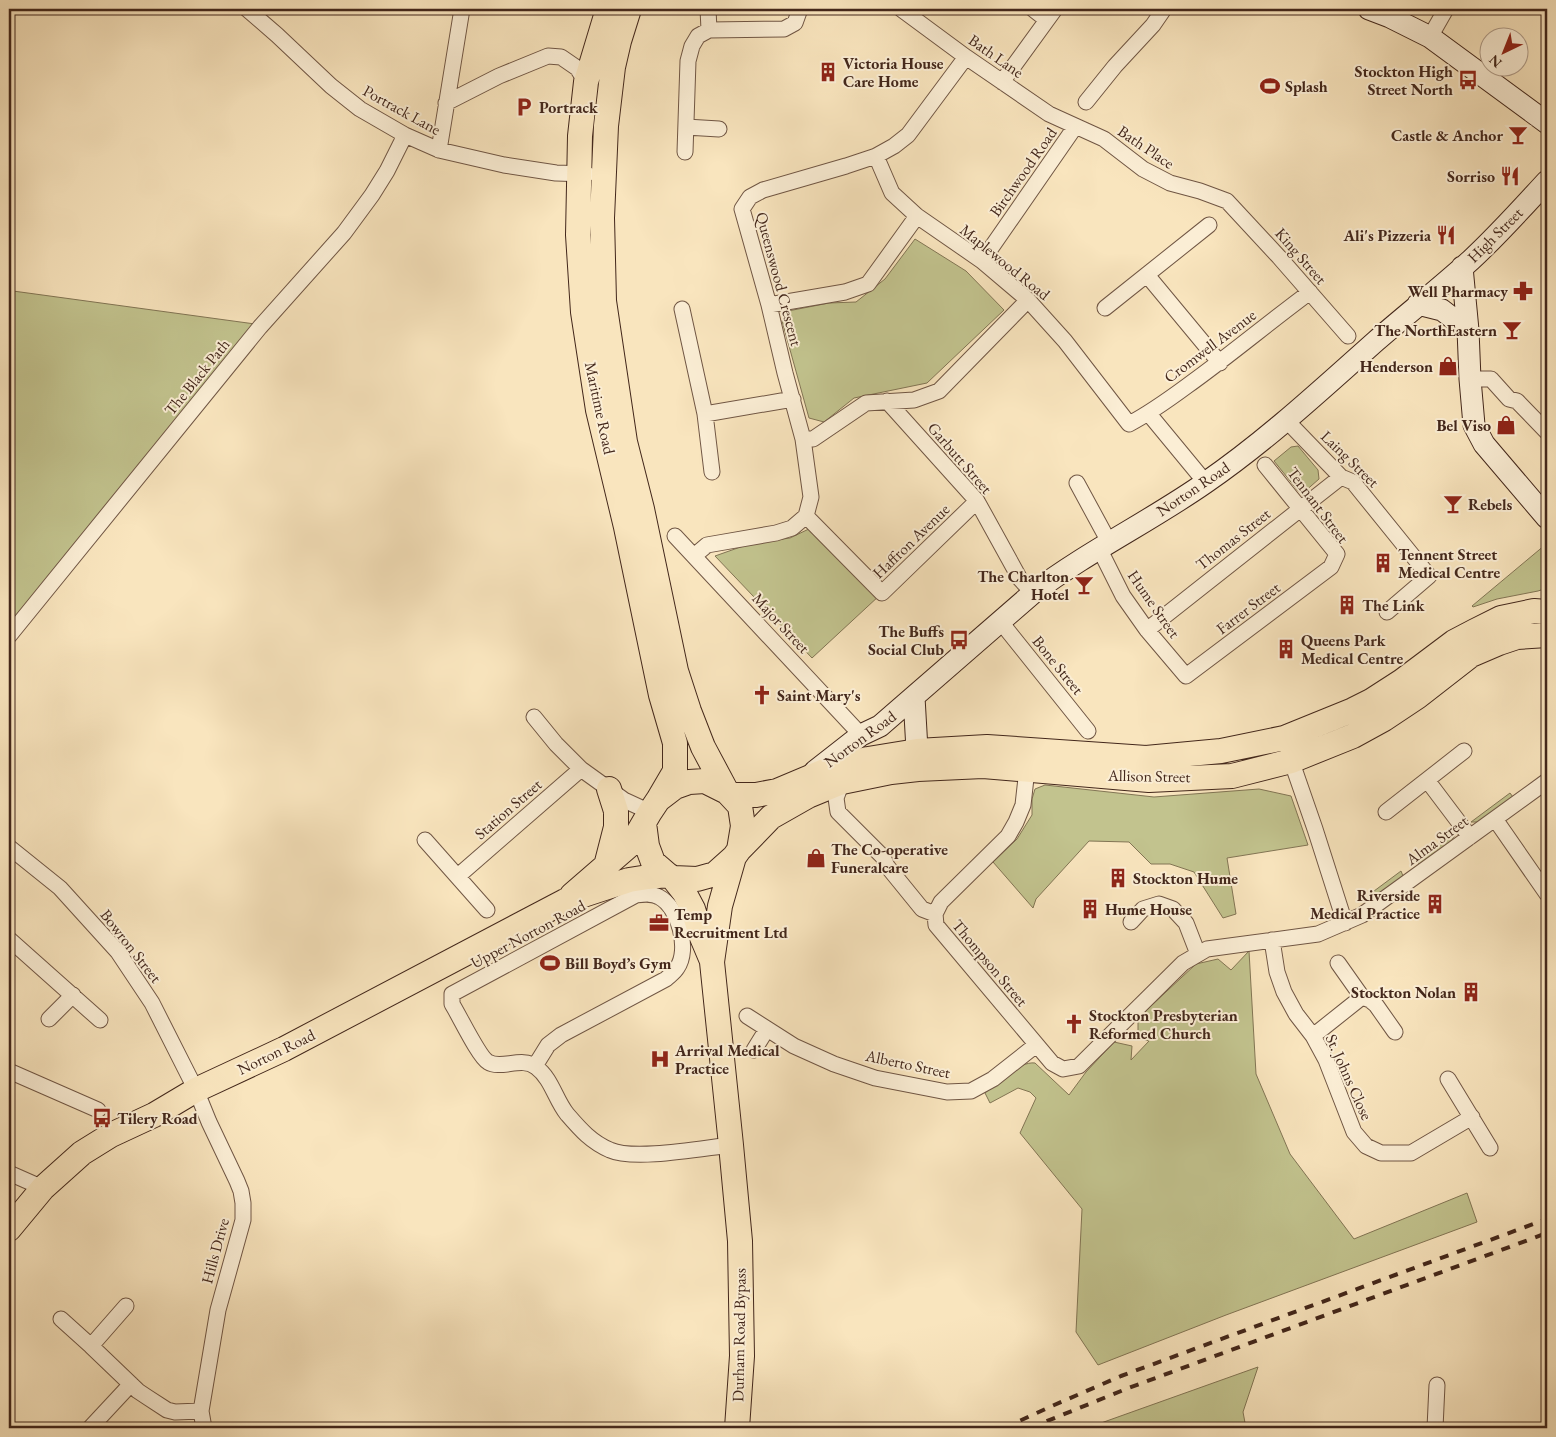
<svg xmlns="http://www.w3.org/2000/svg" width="1556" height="1437" viewBox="0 0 1556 1437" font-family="'EB Garamond',serif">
	<rect width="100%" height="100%" fill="#f9e5be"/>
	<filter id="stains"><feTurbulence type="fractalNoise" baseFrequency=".004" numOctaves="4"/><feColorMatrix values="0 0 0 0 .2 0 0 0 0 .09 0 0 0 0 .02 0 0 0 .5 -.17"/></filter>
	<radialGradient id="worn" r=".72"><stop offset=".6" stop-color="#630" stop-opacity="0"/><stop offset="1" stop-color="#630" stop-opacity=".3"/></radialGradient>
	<!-- green -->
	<path fill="#c2c38e" stroke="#827554" d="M915 239 966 271 1004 310 927 383 854 398 824 422 809 418 782 321 788 311 829 303 856 302 885 279Z
		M9 289 13 291 255 324 9 624Z
		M1298 446 1318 470 1319 479 1303 493 1299 492 1274 461 1291 447Z
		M813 527 880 595 812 658 715 556 749 544 790 538Z
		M1545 545 1547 549V588L1538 591 1497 599 1473 607 1472 606Z
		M1045 785 1154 797 1259 789 1291 796 1308 845 1227 858 1236 914 1223 918 1194 872 1170 864H1151L1129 842 1089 841 1036 899 1033 908 993 862 1017 839 1032 815V799L1035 789Z
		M1510 793 1513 797 1478 822H1471Z
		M1456 832C1453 845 1431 856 1420 864L1415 861Z
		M1401 871 1403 876 1373 898 1370 894Z
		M1249 951 1256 1074 1290 1154 1354 1239 1467 1193 1477 1222 1226 1315 1098 1365 1076 1332 1082 1209 1020 1133 1036 1098 1030 1092 1018 1088 990 1103 985 1093C997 1083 1019 1061 1035 1063L1069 1095 1086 1072 1114 1042 1132 1046 1131 1060 1149 1041 1138 1038V1018L1196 964 1218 959 1231 970Z
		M1258 1367 1243 1412 1246 1428H1087Z"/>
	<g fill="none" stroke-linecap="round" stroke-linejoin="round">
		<defs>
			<path id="street" d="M247 9 277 35 331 86 360 109 405 135 439 150 504 165 556 173 587 174
				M708 9 709 30
				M901 9 966 57 1049 114 1104 139 1143 169 1170 183 1200 191 1227 201 1279 257 1348 336
				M1033 9 1047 20
				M1430 37 1446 9
				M1002 82 1055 9
				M1086 102 1115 66 1153 25 1164 9
				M446 103 499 76 548 56 561 57 577 68 586 82
				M686 127 719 129
				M439 150 462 9
				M685 152 688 61 692 46 698 36 709 30 784 29 795 23 800 9
				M876 156 892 193 917 216 982 261 1028 300 1065 341 1129 424C1150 413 1168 400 1187 386 1229 356 1268 323 1310 292
				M982 261 1075 127
				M1147 275 1220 363
				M769 305 845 292 868 284 917 216
				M1105 308 1209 225
				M682 309 705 414 712 472
				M1470 379H1491L1509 399 1517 401 1547 432
				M887 401 977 501 1020 579 1033 593
				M705 414 793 399
				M1149 414 1206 483
				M1286 420 1341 477 1353 482 1429 576 1387 612
				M803 439H813L866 403 914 400 939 391 1028 300
				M1077 483 1109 542
				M806 516 811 497 803 439 785 373 769 305 742 209 750 197 763 190 846 166 876 156 894 146 908 135 966 57
				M806 516 882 593 977 501
				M675 536 861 735
				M1099 548 1123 596 1147 630 1186 676 1331 567 1337 554 1265 465
				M694 556 707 545 776 533 792 528 806 516
				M1000 621 1088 731
				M1147 630 1341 477
				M9 636 260 327 344 233 372 195 387 171 405 135
				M534 717 556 744 581 769 624 800 650 812
				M1289 754 1315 829 1345 923
				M1427 780 1470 837
				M842 782 836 798 838 812 883 857 887 866 922 909 935 914 936 925 1052 1063 1063 1069 1079 1066 1183 963 1207 949 1318 934 1362 915 1547 781
				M1386 812 1464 751
				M1495 819 1547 894
				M425 840 487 910
				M9 847 60 888 118 952 152 1003 196 1090 209 1122 237 1181 241 1191 243 1203V1220L218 1310 201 1411 204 1428
				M458 876 581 769
				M935 914 941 902 1008 836 1016 822 1023 805 1027 769
				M1131 922 1143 909 1159 904 1173 909 1186 923 1198 954
				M9 939 100 1020
				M1272 940 1277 972 1284 992 1296 1014 1313 1036 1326 1060 1354 1132 1366 1146 1381 1153H1411L1472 1117
				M1338 963 1362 997 1370 1000 1376 1005 1395 1032
				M747 1016 794 1046 834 1064 875 1078 947 1092 971 1091 993 1079 1036 1045
				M49 1019 73 995
				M1313 1036 1362 997
				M754 1050 767 1029
				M535 1066 548 1045 561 1035 666 979C669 976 675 972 677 968 690 950 679 907 659 897 652 893 645 894 636 895L452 994V1004C459 1015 479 1057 488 1062 501 1070 522 1056 536 1067 552 1079 555 1099 567 1114 580 1129 591 1142 610 1150 634 1161 703 1148 731 1145
				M9 1071 98 1110
				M1448 1079 1490 1148
				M9 1173 43 1188
				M61 1319 91 1346 138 1391 147 1397 167 1410 175 1412 201 1411
				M91 1346 126 1306
				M90 1428 131 1384
				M1435 1428 1437 1385"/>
			<path id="secondary" d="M1369 9 1390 17 1430 37 1547 123
				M1462 267 1468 330 1470 379 1474 425 1484 444 1547 518
				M1418 304 1442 310 1468 330
				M914 697 918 767
				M815 771 861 735 880 726 1033 593C1087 552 1149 522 1205 483 1266 441 1321 390 1376 341 1407 314 1440 288 1471 260 1498 235 1522 208 1547 181"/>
			<path id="primary" d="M608 9 586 82 580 136 578 235 583 312 598 410 626 527 661 695 675 743V771L658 800
				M629 9 619 41 613 67 606 126 602 218 604 301 625 442 642 509 676 671 689 711 703 747 727 792
				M730 795H756L777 791 827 770 843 765 868 759 917 751 987 747 1146 758 1221 751 1284 738 1353 710 1371 701 1402 681 1454 642 1475 631 1501 618 1534 611 1547 612
				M739 850 771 817 808 796 842 782 891 772 918 769 983 766 1149 780 1232 776 1291 761 1353 736 1384 719 1417 697 1471 655 1499 643 1517 637 1547 635
				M734 857 720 906 712 962 731 1145 740 1241 742 1356 737 1428
				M606 866 616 827V811L609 789
				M673 878 684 892 693 909 701 935 712 961
				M572 895 632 843 650 812 658 800 675 787 689 782 705 781 727 792 740 806 743 826 739 850 734 857 715 874 697 879 673 878 668 875 653 862 647 846 644 823
				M9 1229 43 1188 82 1153 111 1135 154 1115 196 1090 284 1049 565 901 629 880 648 877 668 875"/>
		</defs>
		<!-- street casing -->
		<use href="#street" stroke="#705644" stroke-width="17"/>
		<!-- secondary casing -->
		<use href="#secondary" stroke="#43271b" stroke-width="23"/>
		<!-- primary casing -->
		<use href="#primary" stroke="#43271b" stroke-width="26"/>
		<!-- street -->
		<use href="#street" stroke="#fbeed5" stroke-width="15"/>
		<!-- secondary -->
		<use href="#secondary" stroke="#fbeed5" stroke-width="21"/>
		<!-- primary -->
		<use href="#primary" stroke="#f9e5be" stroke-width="24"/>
		<!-- rail -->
		<path stroke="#43271b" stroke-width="4" stroke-dasharray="9 9" stroke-linecap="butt" d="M1004 1428 1052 1406 1121 1376 1547 1219
			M1030 1428 1126 1389 1547 1233"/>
	</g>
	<!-- icons -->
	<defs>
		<symbol id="building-bare" viewBox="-9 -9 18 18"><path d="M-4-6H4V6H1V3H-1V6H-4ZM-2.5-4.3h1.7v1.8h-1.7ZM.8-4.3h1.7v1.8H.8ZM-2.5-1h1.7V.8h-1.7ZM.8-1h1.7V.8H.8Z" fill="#8f2418" stroke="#fbeed5" stroke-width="2.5" paint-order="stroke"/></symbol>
		<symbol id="bus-bare" viewBox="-9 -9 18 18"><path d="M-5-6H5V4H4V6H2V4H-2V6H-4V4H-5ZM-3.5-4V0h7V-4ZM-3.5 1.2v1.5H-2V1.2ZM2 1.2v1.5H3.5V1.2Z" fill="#8f2418" stroke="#fbeed5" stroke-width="2.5" paint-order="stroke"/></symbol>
		<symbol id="stadium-bare" viewBox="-9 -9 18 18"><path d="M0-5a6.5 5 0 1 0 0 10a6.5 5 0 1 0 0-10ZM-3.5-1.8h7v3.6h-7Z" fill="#8f2418" stroke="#fbeed5" stroke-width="2.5" paint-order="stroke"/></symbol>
		<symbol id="parking-bare" viewBox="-9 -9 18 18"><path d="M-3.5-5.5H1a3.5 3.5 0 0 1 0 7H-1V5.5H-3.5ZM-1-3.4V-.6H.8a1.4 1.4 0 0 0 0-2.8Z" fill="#8f2418" stroke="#fbeed5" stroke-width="2.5" paint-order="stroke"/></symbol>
		<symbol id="bar-bare" viewBox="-9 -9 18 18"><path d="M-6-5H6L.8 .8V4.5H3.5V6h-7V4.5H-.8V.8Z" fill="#8f2418" stroke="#fbeed5" stroke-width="2.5" paint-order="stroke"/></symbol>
		<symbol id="restaurant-bare" viewBox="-9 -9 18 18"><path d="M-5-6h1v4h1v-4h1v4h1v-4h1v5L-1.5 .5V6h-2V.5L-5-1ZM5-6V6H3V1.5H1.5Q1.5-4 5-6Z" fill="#8f2418" stroke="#fbeed5" stroke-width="2.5" paint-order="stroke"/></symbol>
		<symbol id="pharmacy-bare" viewBox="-9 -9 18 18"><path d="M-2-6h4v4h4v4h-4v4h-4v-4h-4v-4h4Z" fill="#8f2418" stroke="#fbeed5" stroke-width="2.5" paint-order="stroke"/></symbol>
		<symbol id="shop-bare" viewBox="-9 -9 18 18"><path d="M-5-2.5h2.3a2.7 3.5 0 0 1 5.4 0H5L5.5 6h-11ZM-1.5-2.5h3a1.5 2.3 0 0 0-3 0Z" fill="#8f2418" stroke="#fbeed5" stroke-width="2.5" paint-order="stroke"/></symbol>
		<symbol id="church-bare" viewBox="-9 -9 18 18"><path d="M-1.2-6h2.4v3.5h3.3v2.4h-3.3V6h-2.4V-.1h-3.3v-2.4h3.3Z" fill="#8f2418" stroke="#fbeed5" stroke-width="2.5" paint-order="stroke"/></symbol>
		<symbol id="office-bare" viewBox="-9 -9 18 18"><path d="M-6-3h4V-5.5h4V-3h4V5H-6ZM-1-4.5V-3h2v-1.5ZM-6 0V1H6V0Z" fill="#8f2418" stroke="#fbeed5" stroke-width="2.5" paint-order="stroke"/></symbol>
		<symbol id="hospital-bare" viewBox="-9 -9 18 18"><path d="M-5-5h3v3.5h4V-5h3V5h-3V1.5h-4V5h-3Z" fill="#8f2418" stroke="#fbeed5" stroke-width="2.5" paint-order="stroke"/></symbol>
	</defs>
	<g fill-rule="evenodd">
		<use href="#building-bare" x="814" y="58" width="28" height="28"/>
		<use href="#bus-bare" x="1454" y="66" width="28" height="28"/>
		<use href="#stadium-bare" x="1256" y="72" width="28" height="28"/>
		<use href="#parking-bare" x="510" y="93" width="28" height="28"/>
		<use href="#bar-bare" x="1504" y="121" width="28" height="28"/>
		<use href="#restaurant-bare" x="1496" y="162" width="28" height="28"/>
		<use href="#restaurant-bare" x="1432" y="221" width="28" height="28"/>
		<use href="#pharmacy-bare" x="1509" y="277" width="28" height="28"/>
		<use href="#bar-bare" x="1498" y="316" width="28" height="28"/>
		<use href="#shop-bare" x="1434" y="352" width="28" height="28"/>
		<use href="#shop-bare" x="1492" y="411" width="28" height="28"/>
		<use href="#bar-bare" x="1439" y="490" width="28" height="28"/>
		<use href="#building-bare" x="1369" y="549" width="28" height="28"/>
		<use href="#bar-bare" x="1070" y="571" width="28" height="28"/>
		<use href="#building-bare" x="1333" y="591" width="28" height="28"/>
		<use href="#bus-bare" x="945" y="626" width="28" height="28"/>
		<use href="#building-bare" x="1272" y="635" width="28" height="28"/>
		<use href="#church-bare" x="748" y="681" width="28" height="28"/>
		<use href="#shop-bare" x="802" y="844" width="28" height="28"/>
		<use href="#building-bare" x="1104" y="864" width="28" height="28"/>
		<use href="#building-bare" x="1421" y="890" width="28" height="28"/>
		<use href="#building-bare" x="1076" y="895" width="28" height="28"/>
		<use href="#office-bare" x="645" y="909" width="28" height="28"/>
		<use href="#stadium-bare" x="536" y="949" width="28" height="28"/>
		<use href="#building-bare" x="1457" y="978" width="28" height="28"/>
		<use href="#church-bare" x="1060" y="1010" width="28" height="28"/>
		<use href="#hospital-bare" x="646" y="1045" width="28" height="28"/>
		<use href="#bus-bare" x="88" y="1104" width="28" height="28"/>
	</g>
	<g text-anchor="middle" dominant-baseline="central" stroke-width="4" stroke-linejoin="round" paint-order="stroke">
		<!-- street labels -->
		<g font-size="16" fill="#43271b" stroke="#fbeed5">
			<text transform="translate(996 56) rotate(35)">Bath Lane</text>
			<text transform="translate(402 110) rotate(29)">Portrack Lane</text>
			<text transform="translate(1146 147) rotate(34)">Bath Place</text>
			<text transform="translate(1023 172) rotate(-55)">Birchwood Road</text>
			<text transform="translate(1495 235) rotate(-45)">High Street</text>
			<text transform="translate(1301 256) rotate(49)">King Street</text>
			<text transform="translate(1005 262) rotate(39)">Maplewood Road</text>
			<text transform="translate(779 279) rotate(75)">Queenswood Crescent</text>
			<text transform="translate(1210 346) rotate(-37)">Cromwell Avenue</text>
			<text transform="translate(197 377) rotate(-51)">The Black Path</text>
			<text transform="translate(600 408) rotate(78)">Maritime Road</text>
			<text transform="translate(960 458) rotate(49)">Garbutt Street</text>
			<text transform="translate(1350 459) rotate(44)">Laing Street</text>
			<text transform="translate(1193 489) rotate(-34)">Norton Road</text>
			<text transform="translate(1318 505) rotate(53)">Tennant Street</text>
			<text transform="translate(1233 539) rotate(-38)">Thomas Street</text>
			<text transform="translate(911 541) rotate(-44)">Haffron Avenue</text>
			<text transform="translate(1154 604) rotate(55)">Hume Street</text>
			<text transform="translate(1248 608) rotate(-37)">Farrer Street</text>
			<text transform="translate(781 623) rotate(47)">Major Street</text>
			<text transform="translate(1058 665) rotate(51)">Bone Street</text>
			<text transform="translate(860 739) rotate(-36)">Norton Road</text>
			<text transform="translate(1149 776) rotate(1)">Allison Street</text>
			<text transform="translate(508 809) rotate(-41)">Station Street</text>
			<text transform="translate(1437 840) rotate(-36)">Alma Street</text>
			<text transform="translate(528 934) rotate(-28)">Upper Norton Road</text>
			<text transform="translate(131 946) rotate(52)">Bowron Street</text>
			<text transform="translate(990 963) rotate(50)">Thompson Street</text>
			<text transform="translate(276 1052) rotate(-26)">Norton Road</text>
			<text transform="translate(908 1064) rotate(12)">Alberto Street</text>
			<text transform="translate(1349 1077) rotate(66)">St. Johns Close</text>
			<text transform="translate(215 1251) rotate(-75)">Hills Drive</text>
			<text transform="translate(739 1335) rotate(-89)">Durham Road Bypass</text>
		</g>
		<!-- poi labels -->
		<g font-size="16" font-weight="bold" fill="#43271b" stroke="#fbeed5" text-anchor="start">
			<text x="843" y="63">Victoria House<tspan x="843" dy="18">Care Home</tspan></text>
			<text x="1453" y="71" text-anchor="end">Stockton High<tspan x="1453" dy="18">Street North</tspan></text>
			<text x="1285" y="86">Splash</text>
			<text x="539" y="107">Portrack</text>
			<text x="1503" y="135" text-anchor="end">Castle &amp; Anchor</text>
			<text x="1495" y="176" text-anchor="end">Sorriso</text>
			<text x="1431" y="235" text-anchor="end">Ali's Pizzeria</text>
			<text x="1508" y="291" text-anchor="end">Well Pharmacy</text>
			<text x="1497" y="330" text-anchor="end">The NorthEastern</text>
			<text x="1433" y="366" text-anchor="end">Henderson</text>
			<text x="1491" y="425" text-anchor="end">Bel Viso</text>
			<text x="1468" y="504">Rebels</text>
			<text x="1398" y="554">Tennent Street<tspan x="1398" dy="18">Medical Centre</tspan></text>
			<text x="1069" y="576" text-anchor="end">The Charlton<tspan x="1069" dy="18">Hotel</tspan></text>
			<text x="1362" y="605">The Link</text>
			<text x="944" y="631" text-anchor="end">The Buffs<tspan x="944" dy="18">Social Club</tspan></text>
			<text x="1301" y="640">Queens Park<tspan x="1301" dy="18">Medical Centre</tspan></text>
			<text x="777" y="695">Saint Mary's</text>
			<text x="831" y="849">The Co-operative<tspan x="831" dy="18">Funeralcare</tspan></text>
			<text x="1133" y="878">Stockton Hume</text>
			<text x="1420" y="895" text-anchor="end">Riverside<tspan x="1420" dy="18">Medical Practice</tspan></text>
			<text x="1105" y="909">Hume House</text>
			<text x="674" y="914">Temp<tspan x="674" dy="18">Recruitment Ltd</tspan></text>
			<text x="565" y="963">Bill Boyd’s Gym</text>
			<text x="1456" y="992" text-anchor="end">Stockton Nolan</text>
			<text x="1089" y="1015">Stockton Presbyterian<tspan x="1089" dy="18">Reformed Church</tspan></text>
			<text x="675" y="1050">Arrival Medical<tspan x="675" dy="18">Practice</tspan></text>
			<text x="117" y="1118">Tilery Road</text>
		</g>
	</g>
	<!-- margin -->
	<rect width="1556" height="1437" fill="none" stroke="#f9e5be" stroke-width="30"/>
	<rect x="10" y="10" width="1536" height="1417" fill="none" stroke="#43271b" stroke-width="2.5"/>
	<rect x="15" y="15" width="1526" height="1407" fill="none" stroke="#43271b"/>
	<!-- north arrow -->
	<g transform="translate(1504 52) rotate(223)"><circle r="24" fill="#fbeed5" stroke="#b19e8b"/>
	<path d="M0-4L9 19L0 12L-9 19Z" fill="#8f2418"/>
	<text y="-8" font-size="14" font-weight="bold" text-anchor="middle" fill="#43271b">N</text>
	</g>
	<rect width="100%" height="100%" filter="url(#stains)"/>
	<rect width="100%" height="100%" fill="url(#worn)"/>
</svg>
